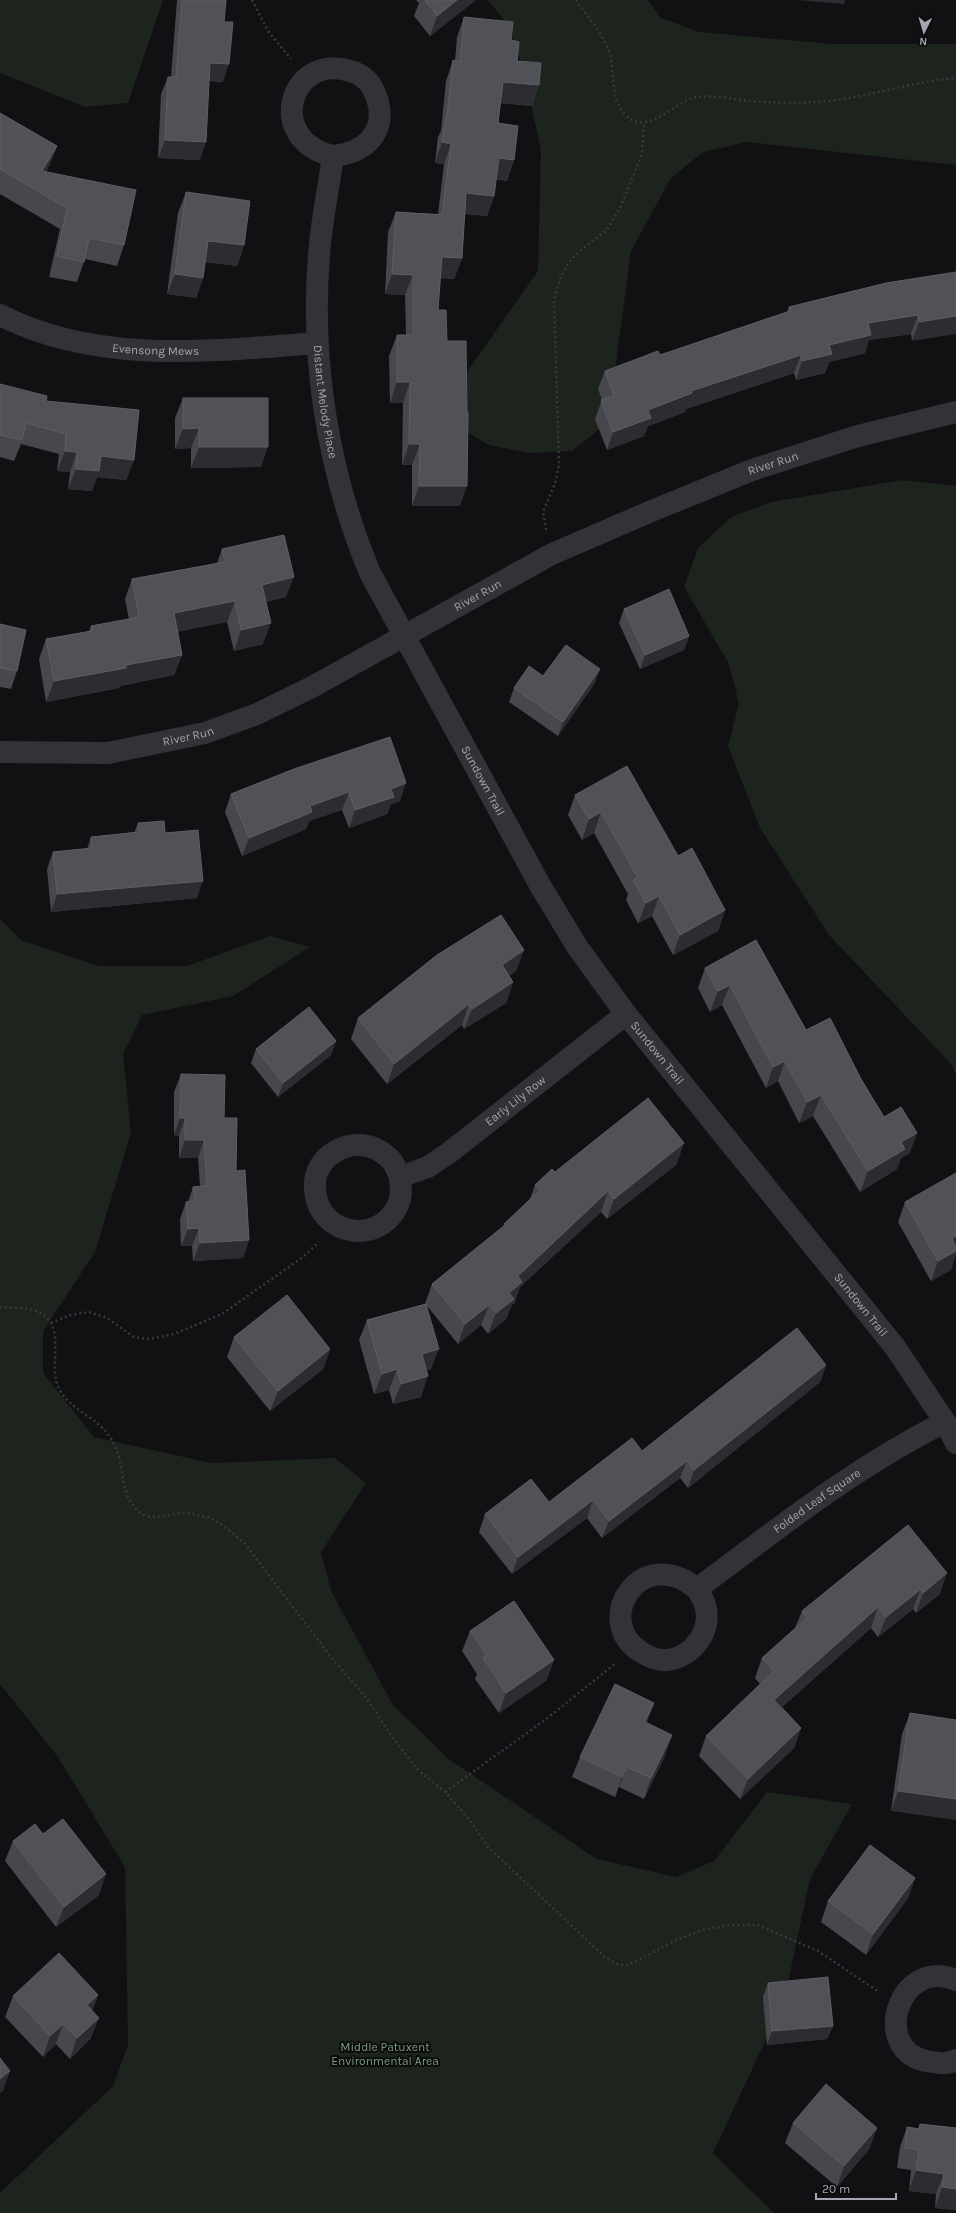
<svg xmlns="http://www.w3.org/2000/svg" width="956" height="2213" viewBox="0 0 956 2213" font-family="Karla,sans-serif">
	<rect width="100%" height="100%" fill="#111012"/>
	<!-- green -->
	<path fill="#1d241e" d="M0 0H163L128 103 85 107 0 73Z
		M488 0H648L661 18 699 32 832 44H956V165L747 142 703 152 671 178 631 251 608 422 572 451 529 453 489 445 451 423 459 383 538 271 541 149 522 65 507 24Z
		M902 480 956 486V1075L952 1065 829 935 760 828 728 746 739 704 729 664 684 587 698 548 731 517 771 502Z
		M0 919 21 940 99 966H187L270 936 310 947 233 996 142 1015 123 1054 131 1133 95 1252 43 1331V1373L94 1437 211 1463 335 1458 366 1483 321 1552 331 1591 393 1705 450 1760 597 1859 676 1877 714 1861 767 1792 852 1804 810 1879 784 2001 713 2153 774 2213H0V2193L113 2086 128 2045 125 1867 58 1757 0 1684Z"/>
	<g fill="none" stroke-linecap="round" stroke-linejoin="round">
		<!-- path -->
		<path stroke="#38393e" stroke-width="2.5" stroke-dasharray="2 3" stroke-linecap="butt" d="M252 0 268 31 291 59
			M576 0C587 16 602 33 609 51 617 75 607 101 629 118 650 135 679 98 698 97 715 95 733 99 749 101 771 103 794 103 816 102 864 99 908 82 956 78
			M546 530 543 512 555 484 559 465 554 300 560 279 569 262 582 249 607 230 621 206 642 154 644 122
			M0 1307C10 1308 23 1307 33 1310 72 1321 44 1368 61 1392 75 1414 102 1418 114 1444 125 1465 119 1490 136 1509 149 1523 166 1514 182 1513 190 1513 198 1515 206 1517 220 1521 234 1534 245 1544L335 1662 368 1700 390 1734 418 1770 445 1792 469 1819 488 1847 606 1958 619 1965H629L678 1939 706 1929 732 1925H758L818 1951 879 1992
			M51 1323 70 1315 89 1312 107 1318 134 1337 149 1339 174 1334 222 1314 303 1257 319 1242
			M445 1792 545 1720 616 1663"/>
		<!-- street -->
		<g stroke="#323237" stroke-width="22">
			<path id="s1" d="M333 156C371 152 391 125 373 89 369 80 359 73 350 71 290 52 264 140 333 156 329 185 323 214 320 244 309 355 327 470 370 573L541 887 578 948 626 1014 895 1347 945 1422 956 1443"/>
			<path id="s2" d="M0 315C97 365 212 351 317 343"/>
			<path id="s3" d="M0 752 108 753 205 733 257 714 312 687 552 554 654 510 752 470 858 436 956 412"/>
			<path id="s4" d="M400 1177C397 1172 395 1163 390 1159 373 1142 349 1140 330 1155 321 1162 314 1174 315 1186 315 1238 385 1248 400 1199 402 1192 400 1184 400 1177L428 1167 450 1152 626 1014"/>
			<path id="s5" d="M697 1589C641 1542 591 1621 641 1652 649 1657 658 1661 667 1660 693 1657 713 1630 705 1605 704 1600 700 1594 697 1589 777 1529 855 1467 945 1422"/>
			<path d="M956 1980C899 1956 870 2049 926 2061 937 2063 946 2065 956 2060"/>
		</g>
	</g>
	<!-- wall -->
	<path fill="#47474d" d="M177 0H226L224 22 223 82 209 81 200 160 158 158 161 94 168 77H171Z
		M416 0H476L430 36 414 16 419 3Z
		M464 17 511 40 517 61 539 85 532 106 500 103 498 123 514 160 507 181 496 179 494 196 487 216 465 214 462 258 454 279 440 278 438 310 447 341 460 506H412V465H402L403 403H390L389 356 397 335H406L405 295 385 294 388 232 396 212 438 214 444 164 435 163 438 137 441 131 446 81 453 60 455 61 457 37Z
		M0 113 57 146 49 166 46 172 124 245 117 266 85 259 77 282 49 277 60 229 0 194Z
		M186 192 244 245 237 266 205 262 203 278 196 298 167 294 178 213Z
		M956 272 912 341 911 334 869 340 865 353 829 362 825 373 796 380 794 373 686 409 685 412 648 426 644 436 607 450 595 419 602 400 598 389 605 371 660 355 787 312 789 307Z
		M0 384 46 401 134 460 126 480 97 477 92 491 68 489 70 472 57 471 59 454 21 444 14 461 0 457Z
		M183 398 261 467 191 468V448L175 449V418Z
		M222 549 286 597 266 602 263 644 234 651 227 622 178 631 182 655 174 675 120 686 119 688 46 702 39 659 46 639 89 631 91 626 129 619 125 599 132 579 217 563Z
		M624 609 689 636 684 650 640 669 619 623Z
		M0 624 17 671 11 689 0 687Z
		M543 676 595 683 558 736 509 702 514 688Z
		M294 769 400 801 391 804 387 814 349 828 342 810 309 821 306 829 242 856 225 812 231 794Z
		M575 795 678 856 725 910 718 931 673 955 652 916 638 923 626 900 628 894 594 833 582 840 568 815Z
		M138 823 165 833 197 898 51 912 47 869 53 852 87 849 91 837 134 833Z
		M524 950 516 971 509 976 513 982 506 1003 464 1029 462 1025 387 1084 351 1039 358 1018Z
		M705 968 806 1030 861 1079 884 1117 910 1153 901 1158 897 1169 860 1192 813 1116 799 1123 778 1081 766 1088 722 1005 710 1012 698 988Z
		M336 1041 331 1055 278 1097 251 1063 256 1049Z
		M181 1074 224 1118 236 1171 249 1240 243 1258 193 1261 192 1246H181L180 1219 186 1202H188L193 1187 200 1186 198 1158H179V1136L174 1135V1092Z
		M677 1164 607 1219 601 1212 520 1287 515 1302 512 1305 506 1319 488 1334 481 1325 458 1344 427 1306 431 1369 427 1370 421 1397 393 1404 389 1390 374 1394 359 1340 367 1320 425 1304 432 1284 503 1227 504 1224 530 1199 535 1185 555 1172Z
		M905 1202 951 1270 931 1281 898 1222Z
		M234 1337 330 1349 323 1369 270 1411 227 1357Z
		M826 1365 820 1382 688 1488 680 1478 602 1538 587 1518 512 1574 479 1532 485 1514 549 1502 642 1451Z
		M908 1525 940 1594 916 1613 913 1609 878 1637 871 1628 782 1707 801 1728 794 1748 740 1799 699 1756 706 1736 760 1684 755 1678 762 1658 795 1628 802 1611Z
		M470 1631 547 1680 499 1713 475 1679 477 1674 462 1651Z
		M910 1713 956 1720 891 1811 902 1734Z
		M647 1723 665 1756 644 1799 619 1787 615 1797 572 1777 580 1757Z
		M13 1841 99 1895 56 1927 5 1861Z
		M915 1878 908 1898 866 1955 821 1922 828 1901Z
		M768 1983 833 2026 827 2039 767 2045 763 1997Z
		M98 1995 92 2011 91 2038 70 2059 56 2044 43 2057 5 2017 13 1996Z
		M793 2123 870 2148 837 2187 785 2143Z
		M920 2124 956 2128V2210L935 2208 936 2194 909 2191 911 2170 897 2168 900 2147 907 2127 918 2129Z"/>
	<!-- shaded-wall -->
	<path fill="#2d2d31" d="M457 0H476L430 36 437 16Z
		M797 0H845L844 4Z
		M210 63 229 64 223 82 204 80Z
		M503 82 539 85 532 106 495 102Z
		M165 140 206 142 200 160 158 158Z
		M442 142 451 144 444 164 435 163Z
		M57 146 49 166 35 191 42 171Z
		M499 158 514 160 507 181 491 179Z
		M466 193 494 196 487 216 459 213Z
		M208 241 244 245 237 266 201 261Z
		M442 257 462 258 454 279 434 277Z
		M175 274 203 278 196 298 167 294Z
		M392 274 413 275 405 295 385 294Z
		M918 315 911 334 869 340 865 353 829 362 825 373 796 380 802 361 868 323Z
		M956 316V334L912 341 919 322Z
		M801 355 794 373 686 409 685 412 648 426 644 436 607 450 613 432 648 410 691 391Z
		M397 382H410L403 403H390Z
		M199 428 191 448 175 449 183 429Z
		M409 444H420L412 465H402Z
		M199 447H268L261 467 191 468Z
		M65 451 77 452 70 472 57 471Z
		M101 456 134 460 126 480 97 477 92 491 68 489 76 469Z
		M419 486H467L460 506H412Z
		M294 577 286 597 254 605 262 585Z
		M235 601 227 622 167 634 174 613Z
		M271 623 263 644 234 651 241 630Z
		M689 636 684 650 640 669 645 655Z
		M182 655 174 675 120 686 119 688 46 702 54 681 126 665Z
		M600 669 595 683 558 736 563 722Z
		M406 783 400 801 391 804 387 814 349 828 355 810 391 789Z
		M349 792 342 810 309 821 306 829 242 856 249 838 310 806Z
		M601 812 594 833 582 840 589 819Z
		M203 881 197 898 51 912 57 894Z
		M659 896 652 916 638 923 646 903Z
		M725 910 718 931 673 955 680 935Z
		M524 950 516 971 494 985 502 965Z
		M513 982 506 1003 464 1029 472 1009Z
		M730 985 722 1005 710 1012 718 991Z
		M469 1004 462 1025 387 1084 394 1064Z
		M336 1041 331 1055 278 1097 283 1083Z
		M785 1061 778 1081 766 1088 773 1067Z
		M821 1095 813 1116 799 1123 807 1102Z
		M180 1118H185L179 1136 174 1135Z
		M917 1133 910 1153 901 1158 897 1169 860 1192 868 1171 901 1142Z
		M185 1140H204L198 1158H179Z
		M684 1143 677 1164 607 1219 614 1199Z
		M608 1191 601 1212 520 1287 515 1302 512 1305 506 1319 488 1334 496 1313 509 1293 518 1276Z
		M199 1228 192 1246H181L188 1229Z
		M956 1236V1255L951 1270 931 1281 938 1261 952 1239Z
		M249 1240 243 1258 193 1261 200 1243Z
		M489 1305 481 1325 458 1344 465 1324Z
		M330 1349 323 1369 270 1411 278 1391Z
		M439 1349 431 1369 415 1374 422 1354Z
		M826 1365 820 1382 688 1488 694 1470Z
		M397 1369 389 1390 374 1394 382 1374Z
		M428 1376 421 1397 393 1404 401 1384Z
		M687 1461 680 1478 602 1538 609 1521Z
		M593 1500 587 1518 512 1574 518 1557Z
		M947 1573 940 1594 916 1613 923 1593Z
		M921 1589 913 1609 878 1637 886 1617Z
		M878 1607 871 1628 767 1720 774 1700Z
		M554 1660 547 1680 499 1713 506 1693Z
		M654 1703 647 1723 645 1722Z
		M801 1728 794 1748 740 1799 748 1779Z
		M672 1735 665 1756 644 1799 651 1778Z
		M627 1767 615 1797 622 1777Z
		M898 1791 956 1799V1820L891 1811Z
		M106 1874 99 1895 56 1927 64 1907Z
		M915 1878 908 1898 866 1955 873 1934Z
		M98 1995 91 2015 87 2005Z
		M99 2018 91 2038 70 2059 77 2038Z
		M63 2024 56 2044 43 2057 50 2036Z
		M833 2026 827 2039 767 2045 772 2031Z
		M10 2071 3 2091 0 2093V2079Z
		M877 2128 870 2148 837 2187 844 2166Z
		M916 2170 944 2174 936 2194 909 2191Z
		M942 2187 956 2189V2210L935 2208Z"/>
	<!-- building -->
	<path fill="#515258" stroke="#5d5f66" d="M182 0H226L224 22H233L229 64 210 63 206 142 165 140 168 77H176Z
		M425 0H457L437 16Z
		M464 17 513 22 511 40 519 42 517 61 541 63 539 85 503 82 498 123 518 126 514 160 499 158 494 196 466 193 462 258 442 257 438 310H446L447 341H466L467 413H468L467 486H419L420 444H409L410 382H397V335H413V275L392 274 396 212 442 215 451 144 442 142 446 117H447L453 60 460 62Z
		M0 113 57 146 42 171 136 190 124 245 89 238 84 262 57 256 67 208 0 169Z
		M186 192 250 201 244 245 208 241 203 278 175 274Z
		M956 272V316L919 322 918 315 868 323 871 335 829 345 832 354 802 361 801 355 691 391 692 393 648 410 651 418 613 432 601 400 614 396 605 371 658 351 660 355 790 311 789 307 886 283Z
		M0 384 47 396 46 401 139 410 134 460 101 456 99 471 76 469 77 452 65 451 66 434 26 423 22 440 0 435Z
		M183 398H268V447H199V428L183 429Z
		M284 535 294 577 262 585 271 623 241 630 235 601 174 613 182 655 126 665V668L54 681 46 639 92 631 91 626 139 617 132 579 225 562 222 549Z
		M669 589 689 636 645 655 624 609Z
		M0 624 26 630 17 671 0 668Z
		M566 645 600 669 563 722 514 688 529 666 543 676Z
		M390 737 406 783 391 789 394 797 355 810 349 792 310 806 312 812 249 838 231 794 294 769Z
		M627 766 678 856 692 848 725 910 680 935 659 896 646 903 633 880 638 878 601 812 589 819 575 795Z
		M164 821 165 833 198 830 203 881 57 894 53 852 92 848 91 837 139 832 138 823Z
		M501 915 524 950 502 965 513 982 472 1009 469 1004 394 1064 358 1018 437 955Z
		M756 940 806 1030 830 1018 861 1079 884 1117 901 1107 917 1133 901 1142 905 1149 868 1171 821 1095 807 1102 785 1061 773 1067 730 985 718 991 705 968Z
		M309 1007 336 1041 283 1083 256 1049Z
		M181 1074 225 1075 224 1118H237L236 1171 245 1170 249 1240 200 1243 199 1228 188 1229 186 1202 195 1201 193 1187 207 1186 204 1140H185V1118H180Z
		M648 1098 684 1143 614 1199 608 1191 518 1276 522 1282 509 1293 514 1299 496 1313 489 1305 465 1324 432 1284 505 1225 504 1224 540 1190 535 1185 552 1169 555 1172Z
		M956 1173V1236L952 1239 956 1247V1251L938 1261 905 1202Z
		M287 1295 330 1349 278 1391 234 1337Z
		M426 1304 439 1349 422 1354 428 1376 401 1384 397 1369 382 1374 367 1320Z
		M797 1328 826 1365 694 1470 687 1461 609 1521 593 1500 518 1557 485 1514 531 1479 549 1502 632 1438 642 1451Z
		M908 1525 947 1573 923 1593 921 1589 886 1617 878 1607 774 1700 801 1728 748 1779 706 1736 774 1671 762 1658 807 1618 802 1611Z
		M514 1601 554 1660 506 1693 483 1658 487 1656 470 1631Z
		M615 1684 654 1703 645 1722 672 1735 651 1778 627 1767 622 1777 580 1757Z
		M910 1713 956 1720V1799L898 1791Z
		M63 1819 106 1874 64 1907 13 1841 35 1824 43 1834Z
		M870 1845 915 1878 873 1934 828 1901Z
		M59 1953 98 1995 87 2005 99 2018 77 2038 63 2024 50 2036 13 1996Z
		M828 1977 833 2026 772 2031 768 1983Z
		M0 2058 10 2071 0 2079Z
		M826 2084 877 2128 844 2166 793 2123Z
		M920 2124 956 2128V2189L942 2187 944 2174 916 2170 919 2150 905 2148 907 2127 919 2129Z"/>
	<g text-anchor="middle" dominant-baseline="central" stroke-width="4" stroke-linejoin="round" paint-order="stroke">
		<!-- street labels -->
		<g font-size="12" fill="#a2a7b2" stroke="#0c0c0d">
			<text stroke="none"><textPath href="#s2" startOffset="161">Evensong Mews</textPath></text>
			<text stroke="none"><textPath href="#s1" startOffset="522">Distant Melody Place</textPath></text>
			<text stroke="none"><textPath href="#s3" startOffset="837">River Run</textPath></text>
			<text stroke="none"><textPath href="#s3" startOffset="513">River Run</textPath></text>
			<text stroke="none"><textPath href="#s3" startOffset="190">River Run</textPath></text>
			<text stroke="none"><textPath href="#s1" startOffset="936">Sundown Trail</textPath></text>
			<text stroke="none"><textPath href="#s1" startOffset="1260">Sundown Trail</textPath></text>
			<text stroke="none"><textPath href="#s4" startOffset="410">Early Lily Row</textPath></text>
			<text stroke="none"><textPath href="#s1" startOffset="1584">Sundown Trail</textPath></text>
			<text stroke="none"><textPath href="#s5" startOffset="417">Folded Leaf Square</textPath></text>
		</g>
		<!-- park labels -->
		<g font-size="12" fill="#799d7c" stroke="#0c0c0d">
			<text x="385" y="2047">Middle Patuxent<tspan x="385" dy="14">Environmental Area</tspan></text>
		</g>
	</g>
	<!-- north arrow -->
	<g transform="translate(924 32) rotate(185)" stroke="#0c0c0d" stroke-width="3" paint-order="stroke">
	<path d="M0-3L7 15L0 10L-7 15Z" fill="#a2a7b2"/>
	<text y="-6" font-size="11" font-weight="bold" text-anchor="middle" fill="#a2a7b2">N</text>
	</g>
	<!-- scale -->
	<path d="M816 2193v6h80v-6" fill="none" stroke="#a2a7b2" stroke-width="2"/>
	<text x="822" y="2193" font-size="12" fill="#a2a7b2" stroke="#0c0c0d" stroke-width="3" paint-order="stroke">20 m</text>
</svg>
